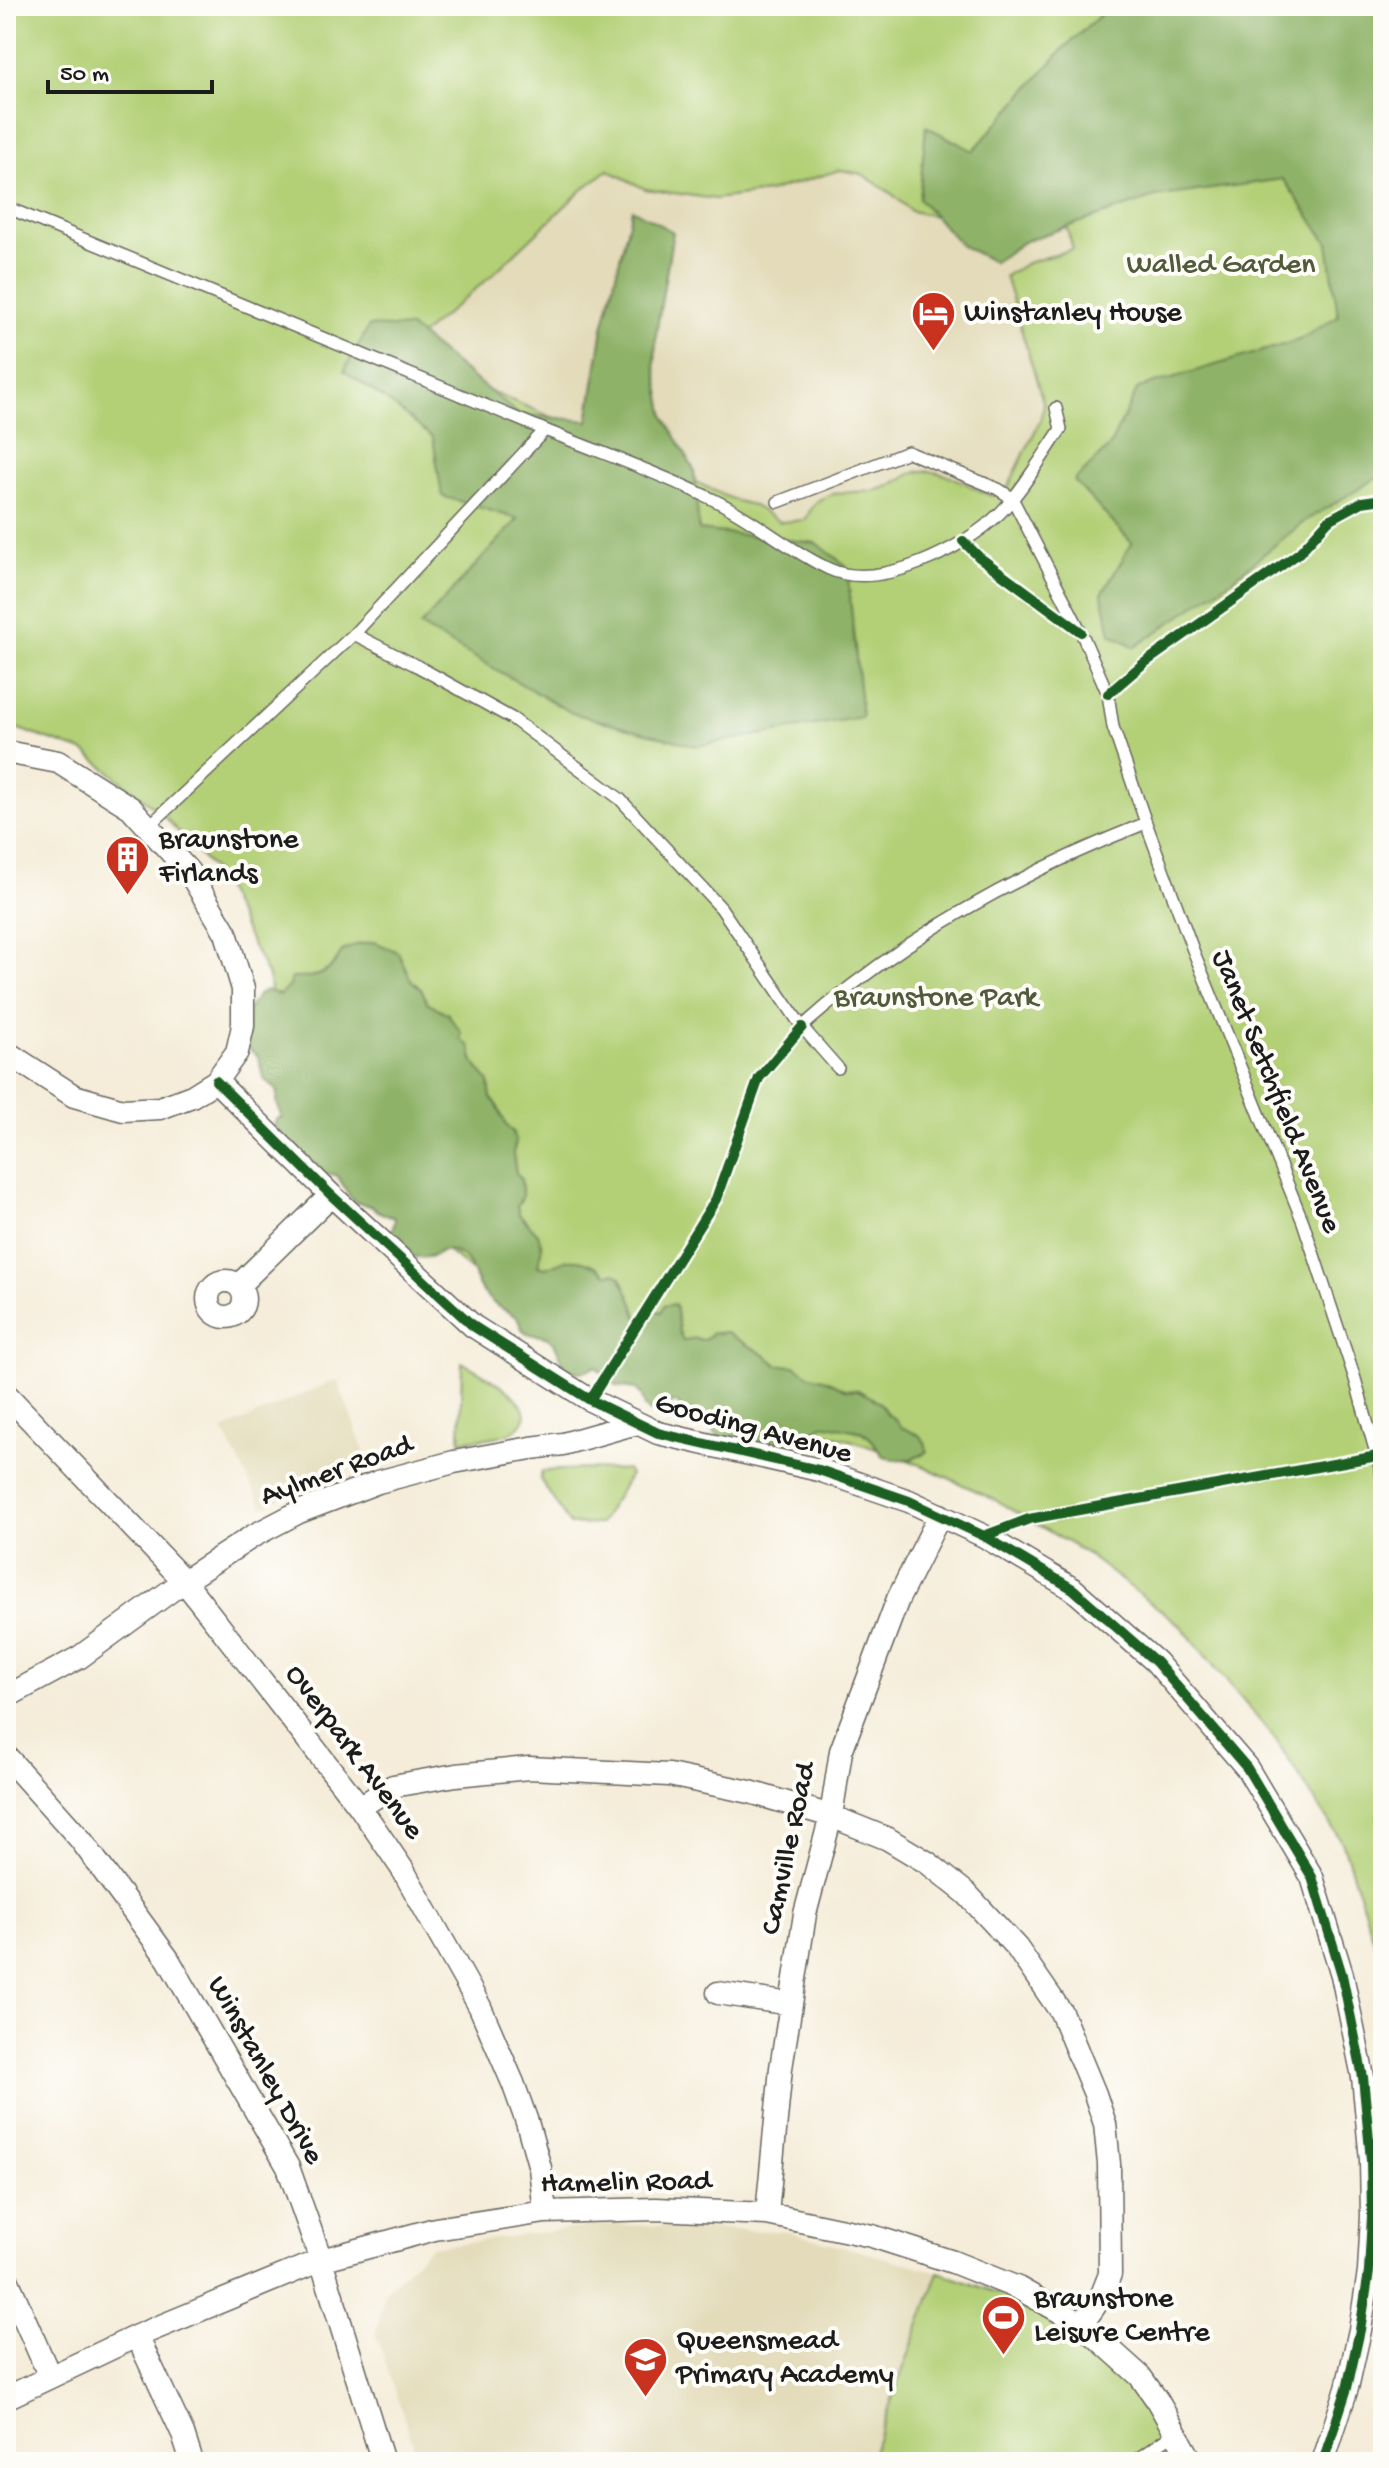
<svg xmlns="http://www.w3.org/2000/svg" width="1389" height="2468" viewBox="0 0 1389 2468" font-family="'Gochi Hand',sans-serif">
	<rect width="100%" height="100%" fill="#fdfcf7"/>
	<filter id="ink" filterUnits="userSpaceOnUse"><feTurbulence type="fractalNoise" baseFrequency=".0125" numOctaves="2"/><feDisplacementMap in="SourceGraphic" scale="16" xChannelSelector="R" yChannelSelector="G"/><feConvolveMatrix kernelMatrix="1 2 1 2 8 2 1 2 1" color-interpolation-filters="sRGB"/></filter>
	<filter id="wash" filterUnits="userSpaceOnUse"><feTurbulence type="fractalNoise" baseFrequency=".006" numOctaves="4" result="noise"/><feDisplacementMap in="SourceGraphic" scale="32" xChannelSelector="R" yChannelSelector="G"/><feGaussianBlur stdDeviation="1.8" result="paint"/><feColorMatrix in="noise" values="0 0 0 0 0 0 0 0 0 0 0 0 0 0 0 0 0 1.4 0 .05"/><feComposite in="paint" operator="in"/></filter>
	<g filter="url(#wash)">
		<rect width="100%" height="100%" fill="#f5edda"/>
		<!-- built -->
		<path fill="#e3dbba" d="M608 170 645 189 814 177 840 170 862 174 892 194 911 211 1063 213 1074 249 1027 263 1005 276 1044 405 1040 421 1008 487 989 497 780 522 752 505 736 501 600 437 398 354 491 276 582 190Z
			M337 1379 368 1462 313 1482 263 1508 223 1430Z
			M609 2224 788 2232 939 2272 869 2462H419L376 2334 384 2292 430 2247Z"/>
		<!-- green -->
		<path fill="#b3d077" stroke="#68764a" stroke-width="2" fill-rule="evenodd" d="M6 6H1383V1968L1343 1844 1276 1740 1179 1624 1084 1552 995 1500 919 1464 853 1441 741 1409 496 1291 296 1126 277 1081 269 978 217 874 162 814 85 752 16 728H6ZM608 170 645 189 715 199 768 192 840 170 862 174 892 194 911 211 973 224 1063 214 1073 249 1027 263 1005 276 1044 405 1040 421 1008 487 991 496C971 487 949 472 926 471 908 470 897 485 881 489 860 495 838 488 819 500 813 504 809 513 805 520L780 522 752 505 736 501 600 437 399 354 491 276 582 190Z
			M462 1362C477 1371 550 1406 516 1429 502 1439 476 1438 460 1441Z
			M583 1469 627 1470 630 1475 600 1524 570 1525 540 1479 542 1471Z
			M939 2272 1006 2296 1070 2333 1125 2379 1163 2440 1170 2462H869Z"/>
		<!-- forest -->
		<path fill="#8eb268" stroke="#556742" stroke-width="2" d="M1110 6H1383V477L1377 478 1305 521 1229 582 1135 647 1111 634 1102 594 1132 543 1074 481 1109 447 1138 388 1299 340 1338 316 1328 243 1283 179 1155 197 1025 241 994 262 962 246 919 199 926 126 973 151 1063 49Z
			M632 209 673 232 656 334 655 366 665 417 694 470 699 530 816 543 847 566 862 717 696 746 572 713 420 626 518 519 442 496 433 438 390 403 344 371 369 326 411 328 518 414 588 421 603 328Z
			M374 942 398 952 411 980 422 990 427 1002 448 1014 461 1032V1040L470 1046 474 1063 489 1082 491 1098 496 1103 506 1125 513 1132 516 1142 513 1153 516 1173 521 1179 522 1188V1198L517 1206 519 1214 538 1234 542 1246 538 1266 545 1268C552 1266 558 1262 564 1261 579 1257 596 1264 606 1274L615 1273 621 1277C627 1291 634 1302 637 1317L648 1318 654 1310 661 1312 664 1306 675 1304 679 1331 683 1341 696 1338 701 1340 706 1339 712 1333 727 1332C742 1344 763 1350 777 1365L795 1366 811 1376 827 1380 845 1389 858 1390 869 1396 880 1403 887 1414 895 1419 901 1427 919 1435 925 1442 927 1451 922 1455 911 1459 894 1460 883 1456 872 1440 863 1432 829 1425H822L811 1434 797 1437 787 1446 775 1450 718 1436 705 1421C689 1426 682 1418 678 1403L673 1402 663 1412H650L645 1407 641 1394 636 1389 617 1386 595 1366C589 1371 585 1372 578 1372 557 1371 563 1351 552 1341 539 1329 523 1343 518 1318 504 1308 495 1308 483 1292 470 1277 475 1255 449 1251 441 1249 439 1253 432 1256 426 1258 419 1257 413 1257L390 1235 395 1221 394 1217C383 1216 378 1210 370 1206 364 1203 358 1205 352 1199 341 1189 342 1165 320 1178L274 1126 276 1120 282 1117 277 1103V1090L264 1079 258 1057 248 1048 242 1017 260 993 266 990 280 995 288 987 292 978C316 978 331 975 342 951L356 945Z"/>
	</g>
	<g filter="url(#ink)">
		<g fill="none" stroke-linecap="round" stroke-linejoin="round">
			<defs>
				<path id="lane" d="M6 207 545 430
					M778 502 908 452 998 489 1012 498 1081 632 1108 694 1113 727 1146 823 1193 950 1303 1222 1355 1379 1383 1478
					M354 634 417 666 513 719 620 799 721 908 802 1027 838 1068
					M148 827 354 634 545 430C601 453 660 473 714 500 754 519 788 550 829 569 879 592 965 548 1000 513 1021 492 1044 454 1061 429L1056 408
					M802 1027C902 937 1022 872 1146 823
					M1133 2462 1176 2432"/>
				<path id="street" d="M6 752 58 762 131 808 189 872 226 933 243 989V1026L237 1052 216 1081 192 1096 160 1108 123 1110 74 1096 6 1052
					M216 1081 331 1195 473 1326 590 1400 658 1433 819 1470 909 1501 984 1536 1073 1589 1156 1662 1247 1768 1312 1877 1342 1975 1363 2077 1371 2160 1372 2216 1369 2272 1360 2330 1347 2388 1323 2462
					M208 1299a18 18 0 1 1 36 0a18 18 0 1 1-36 0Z
					M239 1285 331 1195
					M6 1394 184 1581 360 1807 403 1870 480 2007 513 2083 527 2122 540 2168 545 2212
					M6 1697 80 1657 184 1581 253 1536 299 1512 378 1482 454 1462 531 1448 563 1444 637 1423
					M6 1756 81 1840 168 1959 288 2167 321 2260 383 2462
					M360 1807 393 1786 456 1775 529 1768 669 1775 750 1792 831 1816 888 1839 928 1863 966 1893 1017 1948 1061 2012 1095 2094 1105 2124 1109 2164 1110 2274 1101 2297 1082 2324
					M718 1993 791 2004
					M767 2214 781 2068 791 2004 805 1914 831 1816 841 1751 898 1599 940 1515
					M6 2277 50 2377
					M137 2336 183 2434 192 2462
					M6 2398 137 2336 321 2260 435 2229 545 2212 656 2209 767 2214 872 2236 953 2262 1018 2288 1082 2324 1140 2376 1157 2400 1192 2462"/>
			</defs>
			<!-- lane casing -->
			<use href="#lane" stroke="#68655e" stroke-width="14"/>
			<!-- street casing -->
			<use href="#street" stroke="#68655e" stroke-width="25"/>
			<!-- lane -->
			<use href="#lane" stroke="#fff" stroke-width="11"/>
			<!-- street -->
			<use href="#street" stroke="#fff" stroke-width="22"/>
			<defs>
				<path id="cycleway" d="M963 541 979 557 1081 632
					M1108 694 1143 664 1299 553 1329 520 1362 502 1383 499
					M216 1081 331 1195 473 1326 590 1400 658 1433 819 1470 909 1501 984 1536 1073 1589 1156 1662 1247 1768 1312 1877 1342 1975 1363 2077 1371 2160 1372 2216 1369 2272 1360 2330 1347 2388 1323 2462
					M590 1400 716 1199 759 1078 802 1027
					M984 1536 1029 1519 1383 1455"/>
			</defs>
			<!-- cycleway casing -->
			<use href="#cycleway" stroke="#fdfcf7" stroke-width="15"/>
			<!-- cycleway -->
			<use href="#cycleway" stroke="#1b5e20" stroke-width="10"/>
		</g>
	</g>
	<!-- icons -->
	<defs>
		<symbol id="hotel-pin" viewBox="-11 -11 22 30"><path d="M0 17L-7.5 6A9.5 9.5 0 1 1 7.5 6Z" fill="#c8321e" stroke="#fdfcf7"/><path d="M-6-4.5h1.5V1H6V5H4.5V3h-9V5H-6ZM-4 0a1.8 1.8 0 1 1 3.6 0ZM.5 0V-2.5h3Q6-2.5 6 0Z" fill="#fff"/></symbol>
		<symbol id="building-pin" viewBox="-11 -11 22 30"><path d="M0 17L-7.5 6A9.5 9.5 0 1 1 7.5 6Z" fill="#c8321e" stroke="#fdfcf7"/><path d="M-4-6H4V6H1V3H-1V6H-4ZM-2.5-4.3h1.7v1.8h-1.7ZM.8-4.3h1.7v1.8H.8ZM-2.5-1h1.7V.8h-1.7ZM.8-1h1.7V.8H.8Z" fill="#fff"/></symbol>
		<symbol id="stadium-pin" viewBox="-11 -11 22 30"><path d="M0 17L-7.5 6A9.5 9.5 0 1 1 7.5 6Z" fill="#c8321e" stroke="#fdfcf7"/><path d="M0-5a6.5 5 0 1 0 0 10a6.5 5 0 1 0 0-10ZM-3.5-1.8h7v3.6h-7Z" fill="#fff"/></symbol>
		<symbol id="school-pin" viewBox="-11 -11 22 30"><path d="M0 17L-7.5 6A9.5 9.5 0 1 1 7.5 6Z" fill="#c8321e" stroke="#fdfcf7"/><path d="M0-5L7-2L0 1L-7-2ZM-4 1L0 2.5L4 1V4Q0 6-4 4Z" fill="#fff"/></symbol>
	</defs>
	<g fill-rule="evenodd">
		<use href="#hotel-pin" x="908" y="288" width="51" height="69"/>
		<use href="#building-pin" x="102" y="832" width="51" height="69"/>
		<use href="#stadium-pin" x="978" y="2292" width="51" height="69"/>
		<use href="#school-pin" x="620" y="2334" width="51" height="69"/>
	</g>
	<g text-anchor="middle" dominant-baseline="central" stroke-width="8" stroke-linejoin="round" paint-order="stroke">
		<!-- park labels -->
		<g font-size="30" fill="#515b3c" stroke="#fdfcf7">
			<text x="1221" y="266">Walled Garden</text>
			<text x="936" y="999">Braunstone Park</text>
		</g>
		<!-- poi labels -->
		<g font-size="30" fill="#1c1c1c" stroke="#fdfcf7" text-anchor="start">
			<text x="964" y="314">Winstanley House</text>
			<text x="159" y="841">Braunstone<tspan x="159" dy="34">Firlands</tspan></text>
			<text x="1034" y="2300">Braunstone<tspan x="1034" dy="34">Leisure Centre</tspan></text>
			<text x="676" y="2342">Queensmead<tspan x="676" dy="34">Primary Academy</tspan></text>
		</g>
		<!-- street labels -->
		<g font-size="30" fill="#1c1c1c" stroke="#fdfcf7">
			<text transform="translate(1275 1092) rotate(68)">Janet Setchfield Avenue</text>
			<text transform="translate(753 1430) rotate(15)">Gooding Avenue</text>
			<text transform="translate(337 1472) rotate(-20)">Aylmer Road</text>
			<text transform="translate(353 1753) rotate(53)">Overpark Avenue</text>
			<text transform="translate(790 1849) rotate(-78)">Camville Road</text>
			<text transform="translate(264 2071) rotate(61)">Winstanley Drive</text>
			<text transform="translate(626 2184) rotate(-1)">Hamelin Road</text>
		</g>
	</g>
	<!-- margin -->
	<rect width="1389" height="2468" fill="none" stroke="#fdfcf7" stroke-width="32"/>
	<!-- scale -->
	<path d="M48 80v12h164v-12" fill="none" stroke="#1c1c1c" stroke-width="4"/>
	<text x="60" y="80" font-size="24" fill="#1c1c1c" stroke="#fdfcf7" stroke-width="6" paint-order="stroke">50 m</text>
</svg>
